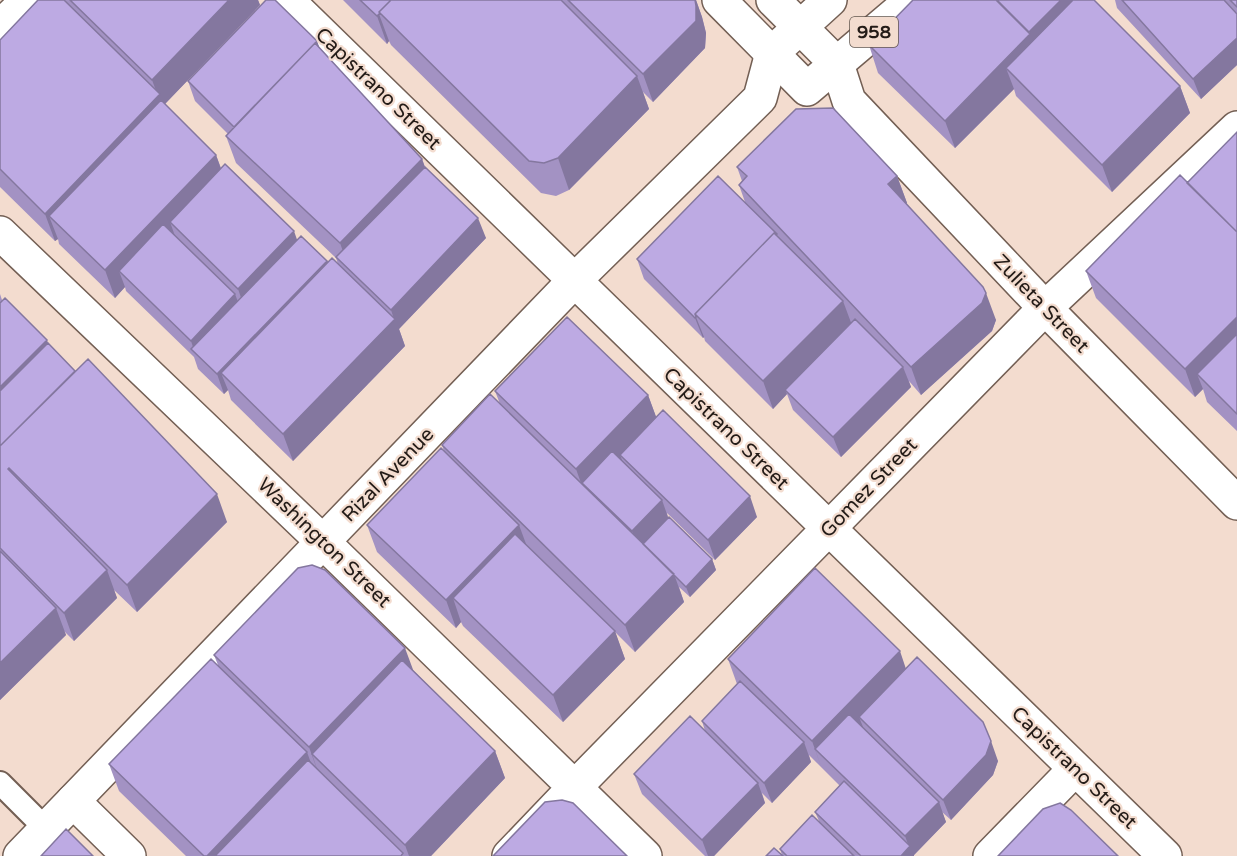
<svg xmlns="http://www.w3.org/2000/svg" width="1237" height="856" viewBox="0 0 1237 856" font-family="'Varela Round',sans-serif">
	<rect width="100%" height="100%" fill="#f3dccf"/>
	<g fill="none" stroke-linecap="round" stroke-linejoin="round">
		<defs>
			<path id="service" d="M0 783 46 829"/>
			<path id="minor" d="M287 0 1165 856
				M0 27 28 0
				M0 233 323 542 645 856
				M73 801 129 856
				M509 856 575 787 1045 308 1237 128
				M990 856 1075 769"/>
			<path id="tertiary" d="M837 64 849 101 1045 308 1237 503"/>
			<path id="secondary" d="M20 856 574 281 760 98 772 53"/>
			<path id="primary" d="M719 0 807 89 912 0
				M773 0 837 64
				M784 42 830 0"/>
		</defs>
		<!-- service casing -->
		<use href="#service" stroke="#735f54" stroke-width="26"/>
		<!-- minor casing -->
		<use href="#minor" stroke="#735f54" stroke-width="36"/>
		<!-- tertiary casing -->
		<use href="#tertiary" stroke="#735f54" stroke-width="36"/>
		<!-- secondary casing -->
		<use href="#secondary" stroke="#735f54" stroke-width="36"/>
		<!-- primary casing -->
		<use href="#primary" stroke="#735f54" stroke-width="36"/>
		<!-- service -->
		<use href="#service" stroke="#fff" stroke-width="22"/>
		<!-- minor -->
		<use href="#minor" stroke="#fff" stroke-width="33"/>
		<!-- tertiary -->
		<use href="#tertiary" stroke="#fff" stroke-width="33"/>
		<!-- secondary -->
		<use href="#secondary" stroke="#fff" stroke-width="33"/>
		<!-- primary -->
		<use href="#primary" stroke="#fff" stroke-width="33"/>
	</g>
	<!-- wall -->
	<path fill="#a392c3" d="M38 0H258L260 5 165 104 216 155 221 168 297 240 328 263 338 264 336 258 236 163 226 136 228 134 195 101 188 81 317 41 319 47 422 159 425 167 486 238 399 329 405 346 293 461 231 400 228 390 224 394 198 369 194 357 126 291 125 287 115 298 59 244 58 239 55 241 0 187V40Z
		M343 0H696L702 17 706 33 705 48 653 102 643 92 649 109 569 190 556 196 541 193 391 45 389 41 387 44Z
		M913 0H1094L1180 86 1190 113 1112 192 1016 96 1014 89 955 148 878 73 869 45Z
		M1115 0H1237V65L1201 99 1117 8Z
		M1237 132V431L1207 402 1203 389 1195 397 1096 298 1086 271 1187 183Z
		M737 167 897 176 907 203 906 204 996 320 992 331 921 395 909 381 911 387 841 457 793 410 787 394 773 409 705 341 704 337 703 338 644 279 637 259 745 202 739 185 742 181Z
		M0 294 2 300 48 344 227 522 137 612 114 590 117 598 74 641 64 631 66 635 0 700Z
		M495 391 648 395 656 417 757 517 715 560 667 513 668 518 712 559 716 570 690 597 679 587 684 602 635 652 615 632 625 659 563 722 463 626 461 622 456 628 377 552 367 525 444 451 442 445 500 404Z
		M214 655 414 671 495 751 505 778 431 856H186L119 791 109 764 218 665Z
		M728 659 906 669 998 761 993 775 951 820 942 812 946 822 914 855V856H766L782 855 780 849 819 821 815 812 840 786 809 755 811 762 772 803 762 793 765 803 714 856H705L642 794 634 774 705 731 702 721 737 684Z"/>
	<!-- shaded-wall -->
	<path fill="#84779f" d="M229 0H258L260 5 164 105 49 216 58 239 55 241 45 214 158 96 152 80Z
		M695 0H696L702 17 706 33 705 48 653 102 643 74Z
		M1061 0H1088L1006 68 1014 89 955 148 945 121 1030 34 1029 32Z
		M379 14 389 41 387 44 377 16Z
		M1237 38V65L1201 99 1193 79Z
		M317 41 324 61 241 147 234 127Z
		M637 76 649 109 569 190 558 158Z
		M1180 86 1190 113 1112 192 1102 165Z
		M216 155 226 183 170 222 175 236 119 271 125 287 115 298 105 270Z
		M422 159 432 187 350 271 340 243Z
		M897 176 907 203 898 211 888 184Z
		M478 218 486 238 399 329 405 346 293 461 283 434 394 319 391 310Z
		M294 231 301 251 245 309 238 289Z
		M327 261 334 281 221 373 228 390 224 394 217 374Z
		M986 293 996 320 992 331 921 395 911 367Z
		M235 294 243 315 195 353 191 341Z
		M843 301 853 328 785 390 787 394 773 409 763 381Z
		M696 317 704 337 703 338 695 318Z
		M1237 317V354L1197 374 1203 389 1195 397 1185 369Z
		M47 340 54 360 0 414V387Z
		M903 367 911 387 841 457 833 437Z
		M648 395 658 422 620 455 622 460 591 491 582 483 587 496 586 497 576 469Z
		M217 494 227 522 137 612 127 585Z
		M750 496 757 517 715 560 708 540Z
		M662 500 669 520 639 551 632 531Z
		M519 525 529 552 453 598 461 622 456 628 446 600Z
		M712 559 716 570 690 597 686 587Z
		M107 570 117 598 74 641 64 613Z
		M674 574 684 602 635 652 625 625Z
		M56 608 66 635 0 700V663Z
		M615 631 625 659 563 722 553 695Z
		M405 648 415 675 312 754 319 775 309 747Z
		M900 651 909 678 859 717 863 727 829 762 815 749 822 769 812 741Z
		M991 741 998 761 993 775 951 820 943 800Z
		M804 742 811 762 772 803 764 783Z
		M495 751 505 778 431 856H409L405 845Z
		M307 752 317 780 243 856H207Z
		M758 783 765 803 714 856H708L702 840Z
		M939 802 946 822 914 855V856H901L909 847 905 836Z"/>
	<!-- building -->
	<path fill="#bdaae3" stroke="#84779f" stroke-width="1.5" d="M38 0H64L160 94 45 214 0 169V40Z
		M70 0H229L152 80Z
		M266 0H275L317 41 234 127 188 81Z
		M360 0H391L379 12 380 13 377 16Z
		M391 0H561L637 76 558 158 544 163 529 161 379 12Z
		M568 0H695L696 6V21L643 74Z
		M913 0H996L1030 34 945 121 869 45Z
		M997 0H1061L1029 32Z
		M1073 0H1094L1180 86 1102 165 1006 68Z
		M1122 0H1224L1237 14V38L1193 79Z
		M1230 0H1237V7Z
		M315 43 422 159 340 243 226 136Z
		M161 100 216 155 105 270 49 216Z
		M833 108 897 176 888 184 983 287 986 293 982 303 911 367 739 185 747 176 737 167 796 109Z
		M1237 132V232L1187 183Z
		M225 164 294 231 238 289 170 222Z
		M425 167 478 218 391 310 336 257Z
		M1180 175 1237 232V317L1185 369 1086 271Z
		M718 176 777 234 776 235 774 233 695 314 696 317 695 318 637 259Z
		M163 224 235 294 191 341 119 271Z
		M774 233 843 301 763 381 695 314Z
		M301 236 327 261 217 374 191 349Z
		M332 258 395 319 283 434 221 373Z
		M5 298 47 340 0 387V303Z
		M567 317 648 395 576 469 495 391Z
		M855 319 903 367 833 437 785 390Z
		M1237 334V414L1197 374Z
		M48 343 75 371 0 446V391Z
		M88 359 217 494 127 585 9 468 8 469 107 570 64 613 0 548V446Z
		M490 394 674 574 625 625 442 445Z
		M663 410 750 496 708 540 620 455Z
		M441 448 519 525 446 600 367 525Z
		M612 451 662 500 632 531 582 483Z
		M669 517 712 559 686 587 643 544Z
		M515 534 615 631 553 695 453 598Z
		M0 551 56 608 0 663Z
		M312 565 325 570 405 648 309 747 214 655 298 568Z
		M815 568 900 651 812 741 728 659Z
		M917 657 983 722 991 741 986 755 943 800 859 717Z
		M211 659 307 752 207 856H204L109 764Z
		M402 660 495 751 405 845 312 754Z
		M740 681 804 742 764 783 702 721Z
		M849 714 939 802 905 836 815 749Z
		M690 716 758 783 702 840 634 774Z
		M308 760 403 853 401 856H215Z
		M844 781 910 846 901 856H861L815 812Z
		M562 800 573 803 627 856H493L545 802Z
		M1060 803 1071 810 1118 856H998L1043 809Z
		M812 815 854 856H787L780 849Z
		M66 829 93 856H41Z
		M774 848 783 856H766Z"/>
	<g text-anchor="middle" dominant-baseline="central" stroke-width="4.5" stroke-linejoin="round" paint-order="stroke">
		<!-- shield labels -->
		<rect fill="#f3dccf" stroke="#61554e" stroke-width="1.5" x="850" y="17" width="48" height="30" rx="4.5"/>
		<g font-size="18" font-weight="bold" fill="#231b17">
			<text x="874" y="32">958</text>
		</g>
		<!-- street labels -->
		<g font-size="20" fill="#231b17" stroke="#f3dccf">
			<text transform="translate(378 89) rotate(44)">Capistrano Street</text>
			<text transform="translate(1041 304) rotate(46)">Zulieta Street</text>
			<text transform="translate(726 429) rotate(44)">Capistrano Street</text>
			<text transform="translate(388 475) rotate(-46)">Rizal Avenue</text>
			<text transform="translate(869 488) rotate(-46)">Gomez Street</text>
			<text transform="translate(324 543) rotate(44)">Washington Street</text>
			<text transform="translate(1074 768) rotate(44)">Capistrano Street</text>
		</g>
	</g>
</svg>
